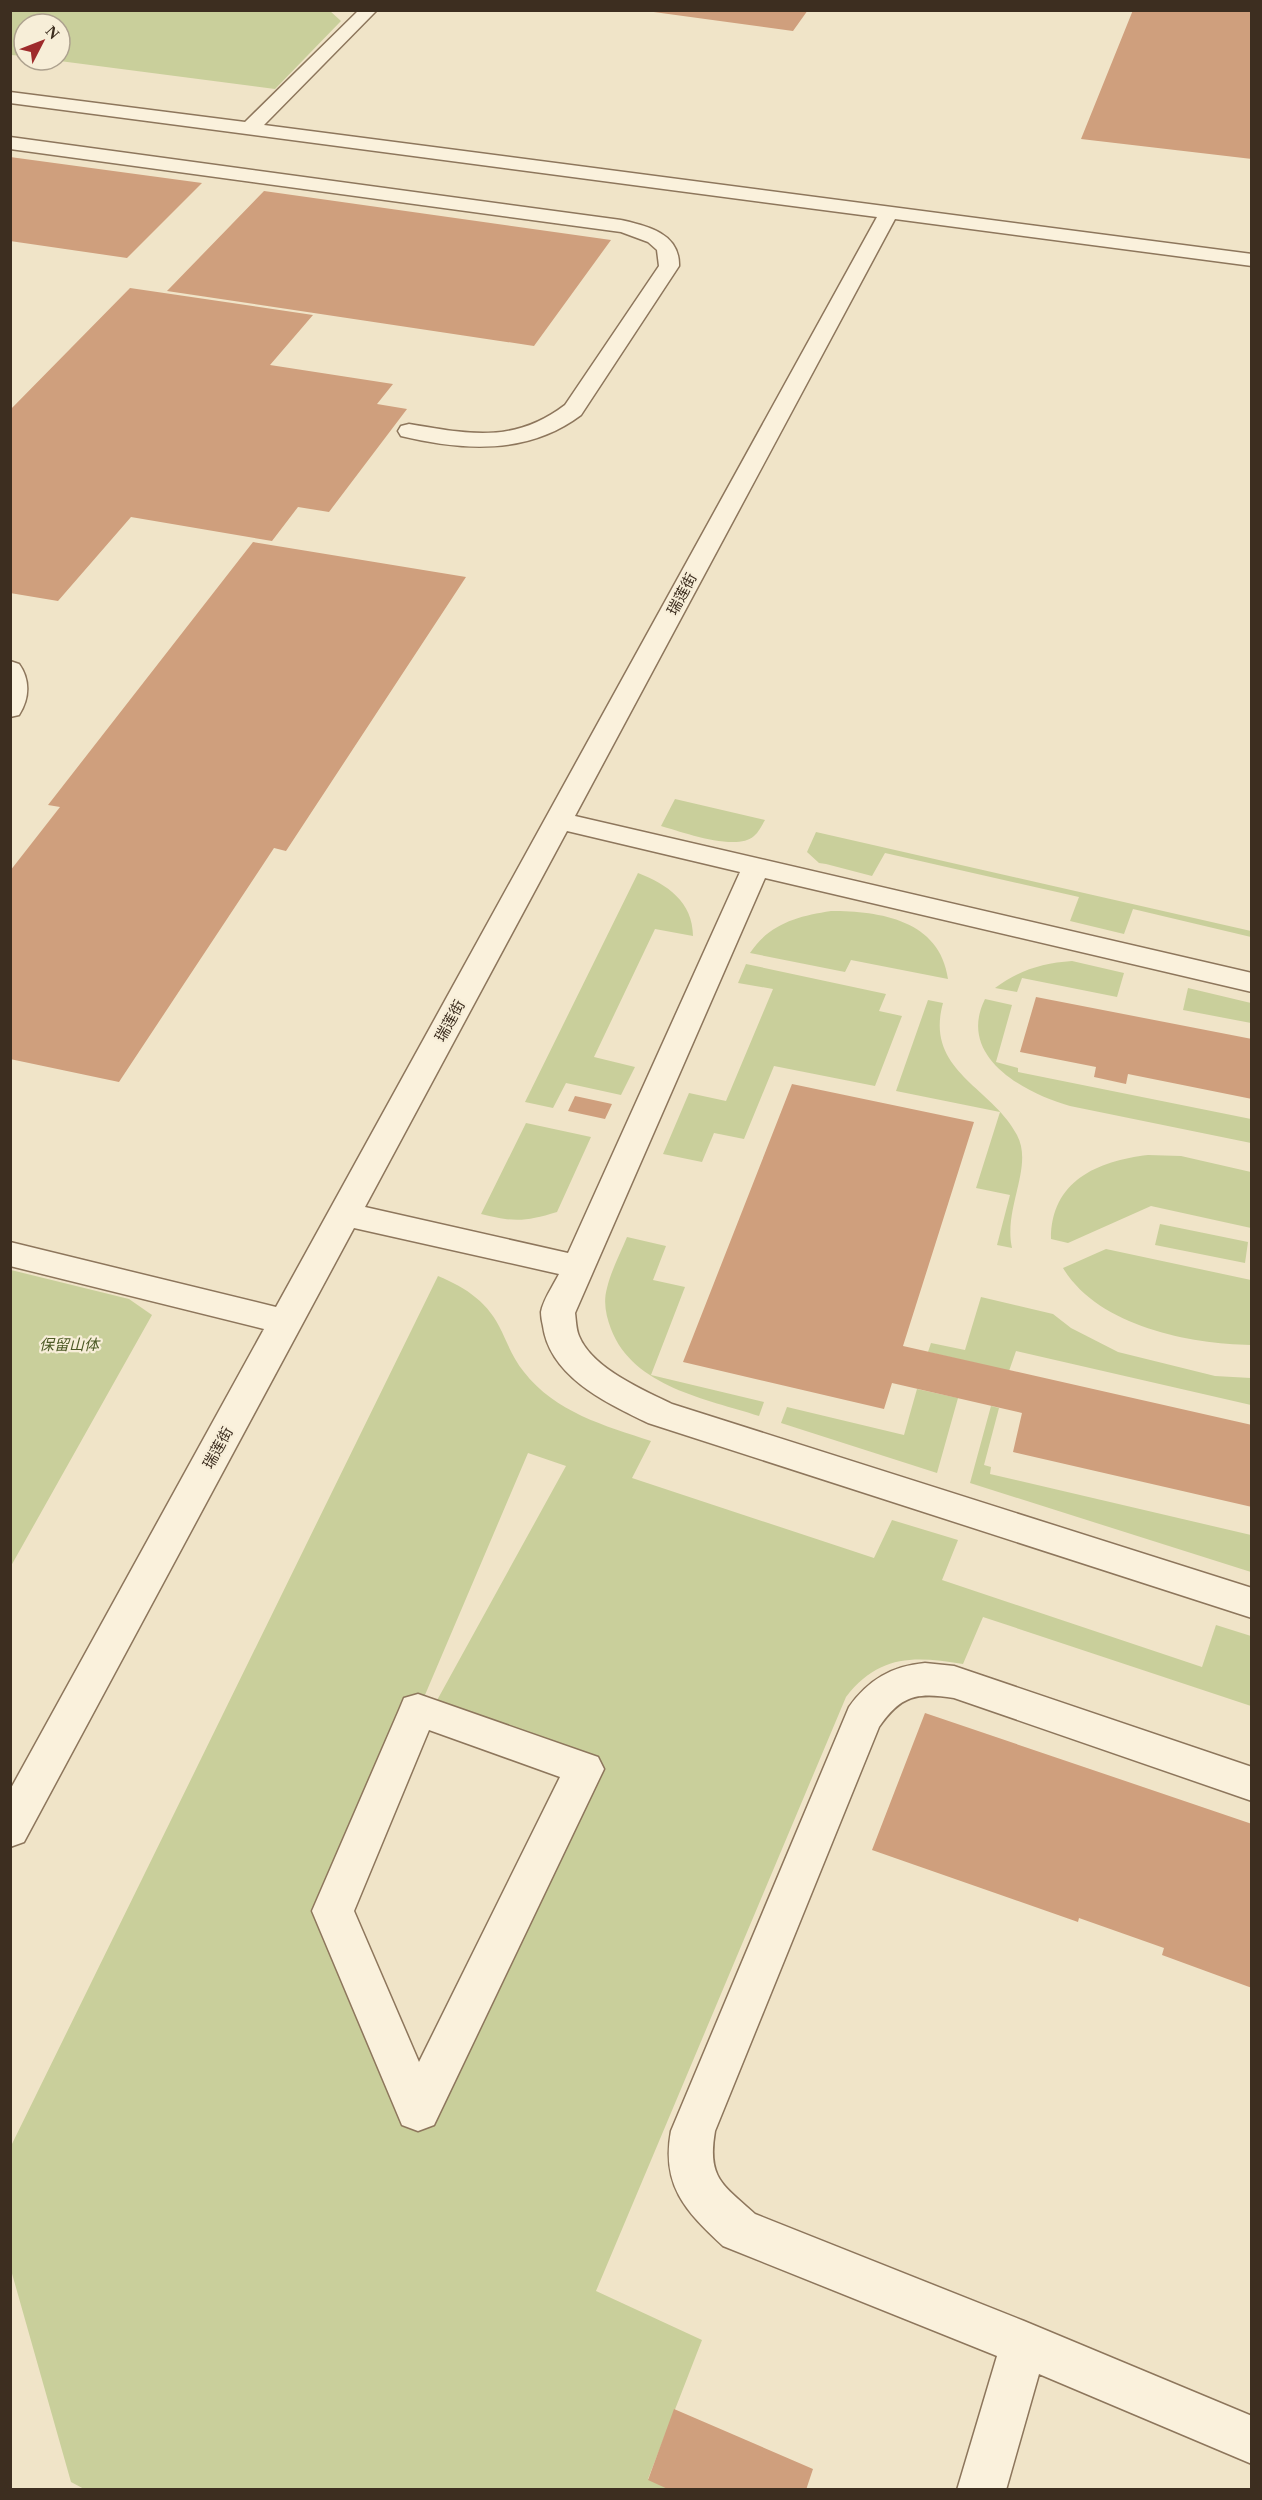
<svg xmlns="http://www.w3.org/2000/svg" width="1262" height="2500" viewBox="0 0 1262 2500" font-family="'Times New Roman','Noto Sans SC',serif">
	<rect width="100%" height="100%" fill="#f0e4c8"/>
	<!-- green -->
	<path fill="#c9cf9b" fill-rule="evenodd" d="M330 11 341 21 275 89 52 60H60V24H24V56L11 55V11Z
		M675 799 765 820C762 825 759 832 754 836 737 852 682 832 661 826Z
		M816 832 1251 931V937L1133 909 1124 934 1070 921 1079 897 885 853 872 876 826 864 819 863 807 852Z
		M638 873C667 884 693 902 693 936L655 929 594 1057 635 1067 621 1095 566 1083 553 1108 525 1102Z
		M831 911C880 911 940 920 948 979L851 960 845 972 750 953C769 924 798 916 831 911Z
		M1072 961 1124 973 1117 997 1022 978 1017 992 995 988C1019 970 1043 963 1072 961Z
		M746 964 886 994 879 1011 902 1016 875 1086 774 1066 744 1139 714 1133 702 1162 663 1154 689 1093 726 1101 773 989 738 983Z
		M1188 988 1251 1003V1023L1183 1010Z
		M985 999 1012 1005 996 1062 1018 1068V1072L1251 1119V1143L1070 1106C1025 1093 956 1057 985 999Z
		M928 1000 943 1003C924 1071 992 1087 1017 1135 1034 1167 1003 1208 1012 1248L997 1245 1010 1195 976 1188 1000 1112 896 1091Z
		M526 1123 591 1137 557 1212C525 1222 513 1222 481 1214Z
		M1148 1155 1181 1156 1251 1172V1228L1151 1206 1068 1243 1051 1239C1051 1181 1097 1161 1148 1155Z
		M1160 1224 1248 1242 1245 1263 1155 1245Z
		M627 1237 666 1246 653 1280 685 1287 651 1375 764 1402 759 1416C707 1399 633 1387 611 1329 606 1316 603 1302 607 1288 611 1271 620 1254 627 1237Z
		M1106 1249 1251 1280V1345C1189 1344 1098 1326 1063 1268Z
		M11 1270 129 1299 152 1315 11 1566Z
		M438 1276C467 1288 489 1303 502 1332 508 1345 514 1360 524 1372 555 1412 605 1426 651 1441L632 1478 874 1558 892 1520 958 1540 942 1580 1202 1667 1216 1625 1251 1636V1706L983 1617 963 1664C915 1656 879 1654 846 1697L596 2291 702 2340 648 2479 670 2489 86 2490 71 2482 11 2270 10 2148ZM528 1453 566 1466 430 1713 584 1769 418 2108 333 1911Z
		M981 1297 1053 1314 1071 1328 1118 1352 1215 1376 1251 1378V1405L1016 1351 1009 1371 928 1352 931 1343 965 1350Z
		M917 1389 958 1398 937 1473 781 1423 787 1407 904 1435Z
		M991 1406 999 1408 984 1465 991 1467 990 1474 1251 1535V1572L970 1483Z"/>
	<!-- building -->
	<path fill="#cf9f7d" d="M639 10H808L793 31Z
		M1133 10H1252V159L1081 139Z
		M10 157 202 183 127 258 10 241Z
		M264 191 611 240 534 346 167 291Z
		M130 288 313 315 270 365 393 384 377 404 407 409 329 512 298 507 272 541 131 517 58 601 10 593V410Z
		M253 542 466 577 286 851 274 848 119 1082 10 1059V871L60 807 48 805Z
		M1036 997 1252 1039V1099L1128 1074 1126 1084 1094 1077 1096 1067 1020 1052Z
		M792 1084 974 1122 903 1346 1252 1425V1507L1013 1452 1022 1413 892 1383 884 1409 683 1362Z
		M575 1096 612 1104 605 1119 568 1111Z
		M925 1713 1252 1824V1988L1162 1955 1164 1948 1079 1918 1078 1922 872 1850Z
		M674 2409 813 2469 806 2490H670L648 2480Z"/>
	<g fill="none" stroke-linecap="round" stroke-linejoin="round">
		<defs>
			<path id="minor" d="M359 10H377L264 125 1252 254V266L895 219 575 816 1252 973V992L765 878 575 1313C576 1320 576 1329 579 1336 592 1368 643 1390 672 1404L1252 1588V1618L648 1423C607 1403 550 1377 543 1326 542 1322 541 1316 541 1312 543 1300 553 1286 559 1274L354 1228 24 1842 10 1847V1790L264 1329 10 1266V1242L276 1307 877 217 10 103V92L245 122ZM567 831 740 872 568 1253 365 1207Z
				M10 137 621 220C647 226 680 233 679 266L581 415C528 455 463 451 401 436L398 431 401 426 409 424C468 434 514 444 565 405L659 266 657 250 648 242 621 232 10 149Z
				M10 661 19 664C30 679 30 698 19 715L10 717Z
				M925 1663 954 1666 1252 1767V1801L954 1698C917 1692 901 1695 879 1727L715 2131C707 2178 722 2184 755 2214L1024 2321 1252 2416V2464L1039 2374 1006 2490H957L997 2356 723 2246C685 2211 661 2185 671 2131L849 1707C868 1680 892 1666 925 1663Z
				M418 1694 598 1757 604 1769 434 2125 418 2131 402 2125 312 1911 399 1710 404 1698ZM429 1730 560 1777 419 2062 354 1911Z"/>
		</defs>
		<!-- minor casing -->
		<use href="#minor" stroke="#8d765c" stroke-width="3"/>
		<!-- minor -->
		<use href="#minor" fill="#faf1dc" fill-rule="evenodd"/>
	</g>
	<g text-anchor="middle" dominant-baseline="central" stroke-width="4.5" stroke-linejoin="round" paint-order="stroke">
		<!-- street labels -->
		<g font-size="15" fill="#3d2e20" stroke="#f7eed8">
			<text transform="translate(682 594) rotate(-62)">瑞莲街</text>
			<text transform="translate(450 1021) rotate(-61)">瑞莲街</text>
			<text transform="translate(218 1448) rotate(-61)">瑞莲街</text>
		</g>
		<!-- park labels -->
		<g font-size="15" font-style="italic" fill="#4d5a26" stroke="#f7eed8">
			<text x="69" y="1345">保留山体</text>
		</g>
	</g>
	<!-- border -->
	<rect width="1262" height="2500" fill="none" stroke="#3d2e20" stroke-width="24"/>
	<!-- north arrow -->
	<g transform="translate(42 42) rotate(48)"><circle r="28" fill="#f7eed8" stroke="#ada18e" stroke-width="1.5"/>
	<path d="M0-4.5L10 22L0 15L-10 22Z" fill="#9e2a2b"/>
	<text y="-9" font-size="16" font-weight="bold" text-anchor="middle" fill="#3d2e20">N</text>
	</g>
</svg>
